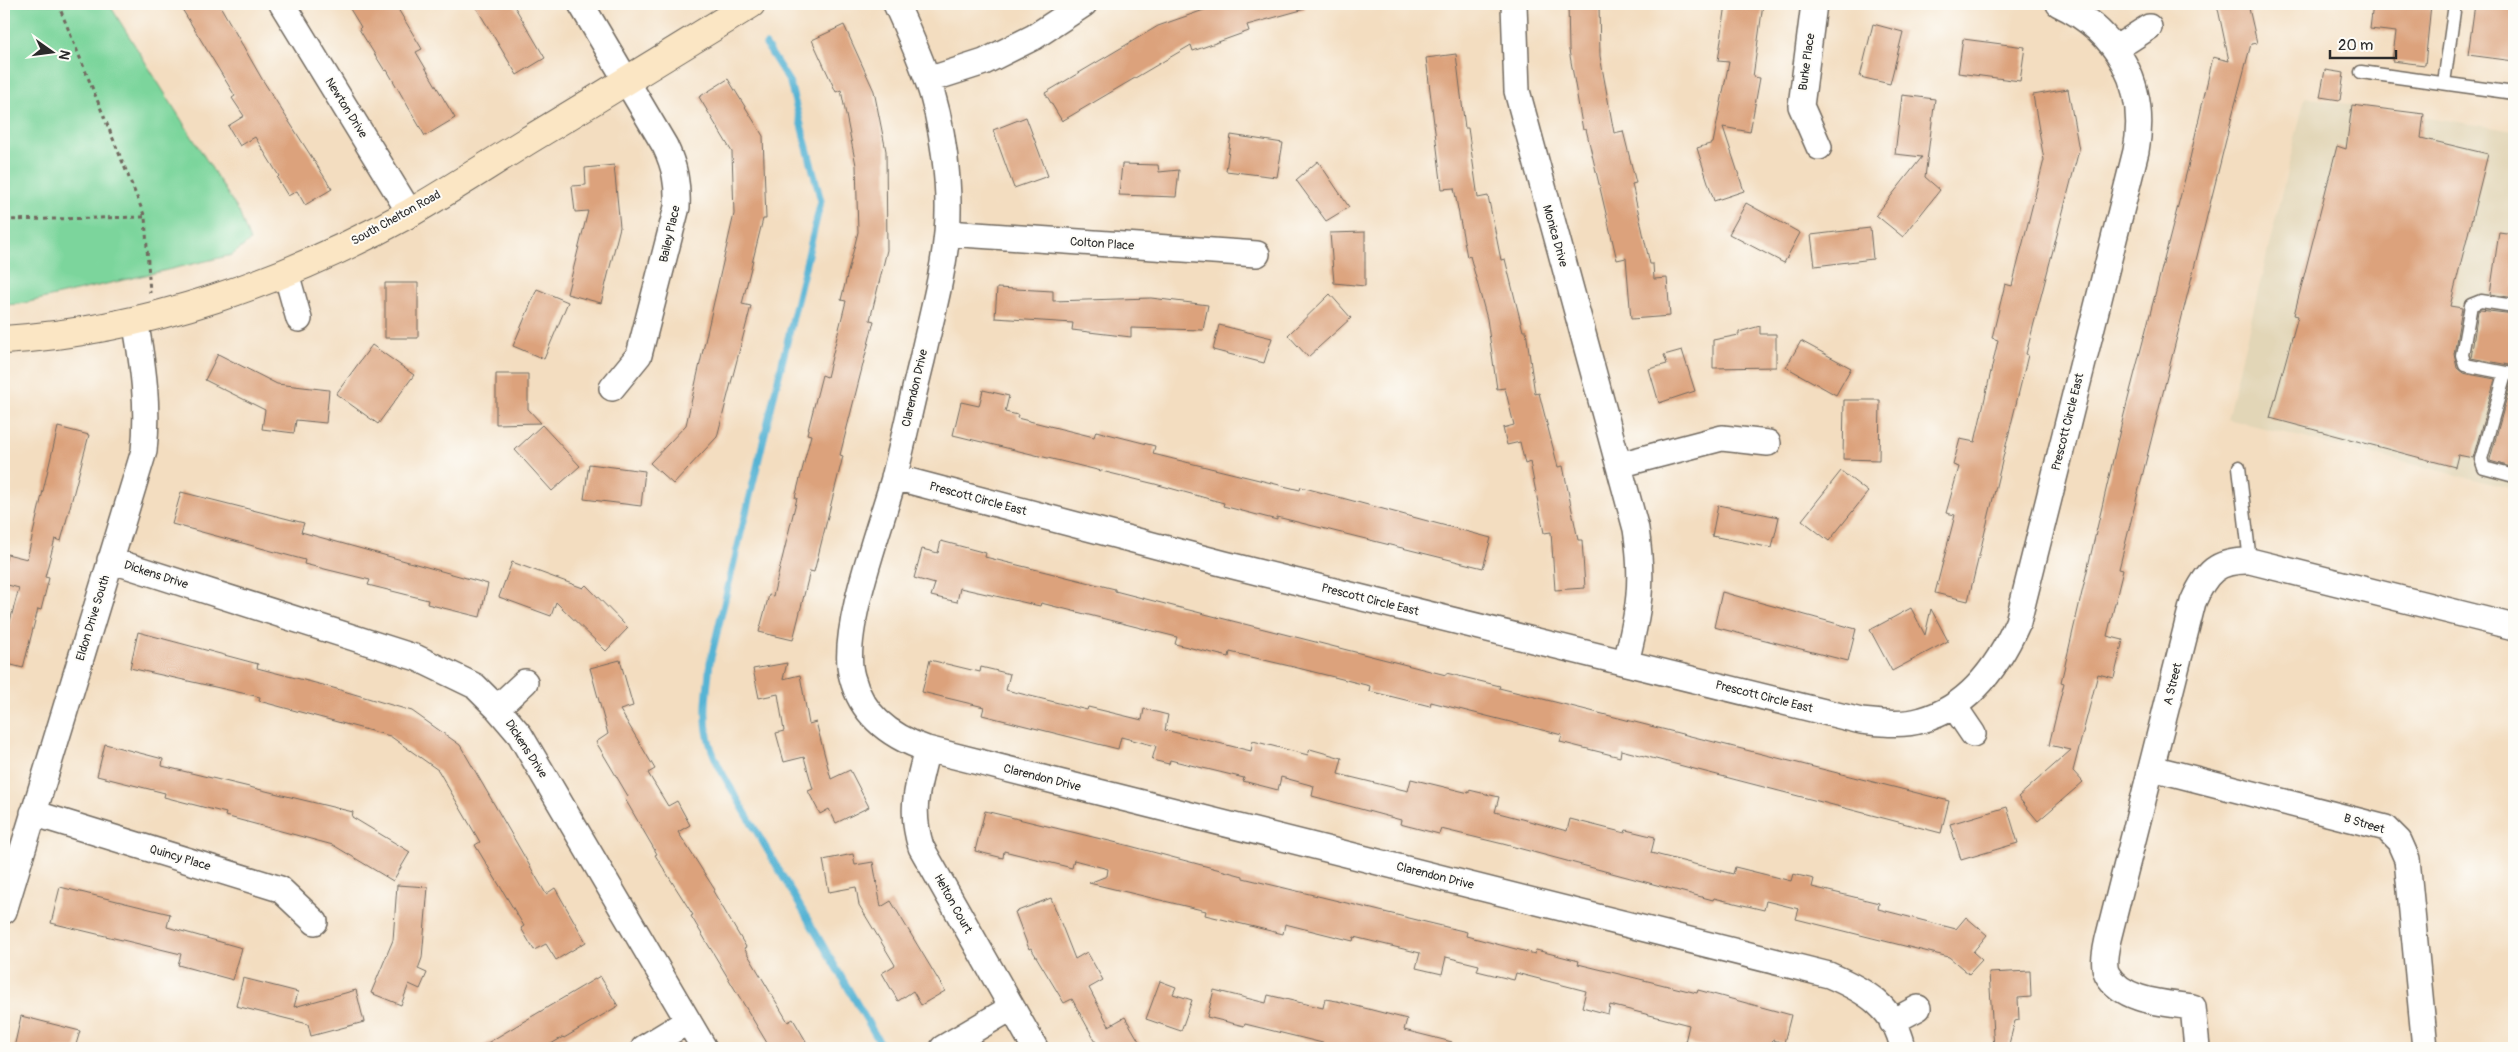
<svg xmlns="http://www.w3.org/2000/svg" width="2518" height="1052" viewBox="0 0 2518 1052" font-family="Pangolin,sans-serif">
	<rect width="100%" height="100%" fill="#fdfcf7"/>
	<filter id="ink" filterUnits="userSpaceOnUse"><feTurbulence type="fractalNoise" baseFrequency=".02" numOctaves="2"/><feDisplacementMap in="SourceGraphic" scale="10" xChannelSelector="R" yChannelSelector="G"/><feConvolveMatrix kernelMatrix="1 2 1 2 8 2 1 2 1" color-interpolation-filters="sRGB"/></filter>
	<filter id="wash" filterUnits="userSpaceOnUse"><feTurbulence type="fractalNoise" baseFrequency=".0096" numOctaves="4" result="noise"/><feDisplacementMap in="SourceGraphic" scale="20" xChannelSelector="R" yChannelSelector="G"/><feGaussianBlur stdDeviation="1.12" result="paint"/><feColorMatrix in="noise" values="0 0 0 0 0 0 0 0 0 0 0 0 0 0 0 0 0 1.4 0 .05"/><feComposite in="paint" operator="in"/></filter>
	<g filter="url(#wash)">
		<rect width="100%" height="100%" fill="#f3ddc0"/>
		<!-- built -->
		<path fill="#e2d6b7" d="M2305 97 2514 131V489L2227 419Z"/>
		<!-- green -->
		<path fill="#7bd59c" stroke="#538064" d="M4 4H109L239 212 250 241 232 255 20 304 4 305Z"/>
		<g fill="none" stroke-linecap="round" stroke-linejoin="round">
			<!-- stream -->
			<path stroke="#56b4d4" stroke-width="7" d="M766 45 790 83 821 201 710 662C708 686 703 712 708 736 712 758 727 781 738 800L883 1048"/>
		</g>
		<g id="blocks">
			<!-- building -->
			<path fill="#dca27b" d="M179 4H219L262 79 332 189 305 205 297 191 288 196 277 178 279 176 255 137 240 146 228 126 244 116 232 98 235 96Z
				M347 4H395L422 49 416 52 455 118 425 136 387 70 385 71 359 29 361 27Z
				M474 4H513L545 58 517 75Z
				M1221 4H1305V9L1247 25 1249 31 1193 51 1191 45 1062 121 1045 93 1158 26Z
				M1568 4H1599L1600 56 1614 133 1623 131 1636 183 1632 184 1650 264H1653L1654 279 1667 278 1670 316 1631 319 1626 258 1617 260 1586 129 1583 130 1569 50Z
				M1726 4H1763L1753 77 1760 78 1750 132 1723 127 1744 191 1714 201 1697 148 1713 143 1729 62 1718 61Z
				M2217 4H2248L2257 43 2251 44 2232 116 2119 569 2123 570 2107 636 2123 640 2114 678 2098 674 2073 771 2083 782 2038 821 2018 797 2071 750 2049 745 2064 683 2061 682 2120 430 2188 167 2213 57 2229 61Z
				M2373 4H2431L2425 65 2392 61 2396 32 2370 29Z
				M2475 4H2514V61L2468 55Z
				M1873 24 1903 32 1890 84 1860 77Z
				M844 25 874 91 886 151 887 250 870 320 874 321 840 455 843 456 814 572 810 571 793 640 759 632 769 595 773 596 797 498H795L811 435 807 434 822 375 827 377 846 301 841 300 858 232 856 165 841 90 836 92 812 40Z
				M1963 39 2025 47 2020 81 1958 73Z
				M1456 54 1465 128H1468L1478 198 1488 196 1501 260 1505 259 1523 331H1526L1535 394 1539 393 1558 467 1563 466 1578 540H1582L1585 588 1555 590 1551 532 1544 533 1530 462 1525 464 1520 442 1507 445 1503 428 1514 425 1505 388 1497 389 1487 319 1470 256 1467 257 1454 188 1442 189 1426 58Z
				M2325 70 2344 73 2340 100 2320 97Z
				M728 79 763 136 766 219H763L742 304 751 306 717 437 673 484 650 463 686 425 734 214 732 152 699 97Z
				M2068 89 2079 150 2026 354 2028 355 1968 601 1935 593 1955 515 1946 513 1959 467 1953 465 1960 439 1975 442 1998 340 1992 338 2005 284 2012 286 2044 160 2033 95Z
				M1902 95 1935 99 1925 177 1940 190 1903 237 1876 215 1922 157 1895 154Z
				M2352 105 2424 114 2421 138 2488 154 2450 306 2462 308 2454 354 2457 368 2463 373 2495 379 2473 458 2458 455 2455 467 2270 418 2298 316 2294 315 2337 146 2346 149Z
				M1026 117 1048 176 1014 188 993 130Z
				M1231 135 1283 143 1277 177 1226 171Z
				M1318 161 1349 207 1326 221 1296 180Z
				M1122 164 1158 165 1159 172 1179 170 1176 197 1119 195Z
				M614 165 620 227 601 303 567 294 588 211 575 212 572 186 586 185 585 168Z
				M1746 203 1800 233 1784 263 1729 234Z
				M1870 228 1873 259 1815 266 1811 235Z
				M1365 232V286L1334 283 1330 233Z
				M2499 232 2514 234V298L2490 294Z
				M385 283H418V338H385Z
				M997 288 1053 291V301L1151 298 1208 305 1203 330 1131 328V337L1072 330 1073 323 995 318Z
				M537 289 568 302 544 359 513 346Z
				M1330 294 1351 318 1308 357 1288 335Z
				M2480 310 2514 314V366L2471 358 2478 311Z
				M1219 325 1272 338 1264 363 1213 350Z
				M1760 326V334H1776V367L1713 368V340L1739 335V332Z
				M1801 341 1851 368 1836 395 1786 367Z
				M372 345 414 375 378 424 336 394Z
				M1682 350 1695 391 1659 403 1649 369 1667 364 1664 355Z
				M218 354 277 384 329 390 326 423 296 420 294 433 262 429 265 410 205 380Z
				M496 374H528V409L541 423 496 424Z
				M2511 382H2514V468L2490 461V459Z
				M983 390 1009 396 1005 412 1018 415 1017 418 1094 437 1096 431 1155 446 1153 454 1300 490 1301 487 1491 538 1483 568 1277 517V520L1223 506 1224 503 1155 484 953 435 961 402 979 406Z
				M1844 400H1880L1879 460 1843 459Z
				M542 425 580 466 552 491 515 450Z
				M58 427 89 435 61 541 55 539 45 577 49 578 41 610 38 609 23 668 4 663V624L9 625 19 588 4 584V569L7 554 27 559Z
				M589 464 645 471 641 506 584 499Z
				M1841 471 1868 492 1829 541 1802 520Z
				M181 492 304 523 301 532 488 584 480 617 427 604 428 600 368 585 370 580 304 564 305 560 172 524Z
				M1718 505 1779 517 1772 548 1712 536Z
				M941 541 986 553 985 557 1115 589V591L1173 606 1446 675V673L1500 686 1499 688 1949 801 1941 833 1621 750 1620 757 1560 742 1562 735 1431 702 1430 706 1369 691 1370 686 1298 668 1230 652 1229 657 1175 644 1177 637 1041 603 1040 606 960 588 957 602 931 596 935 584 914 578 922 549 938 553Z
				M512 562 583 588 586 585 628 628 606 651 556 602 551 616 499 597Z
				M1722 592 1856 629 1848 661 1714 627Z
				M1911 608 1925 635 1931 609 1948 641 1892 671 1870 630Z
				M138 632 258 664 257 668 323 685 412 711 460 745 546 894 555 888 586 942 556 960 546 944 534 950 521 928 524 926 475 845 480 842 438 770 390 736 259 701 260 697 130 668Z
				M620 660 633 706 620 710 655 769 648 773 668 806 677 801 690 825 678 832 715 890 713 891 746 947 744 948 788 1022 793 1019 810 1048H770L691 916 693 915 655 855 657 854 625 799 628 796 596 742 608 734 590 668Z
				M930 660 980 672 981 667 1010 674 1006 690 1087 710 1088 707 1142 720 1144 709 1168 715 1165 730 1251 751 1253 741 1308 755 1310 749 1342 758 1338 774 1408 791 1411 779 1469 793V790L1499 797 1495 812 1567 831 1570 819 1625 833 1626 830 1655 837 1651 853 1733 874 1735 867 1791 881 1793 874 1814 879 1812 887 1879 903 1878 909 1956 929 1966 917 1987 935 1973 952 1982 960 1969 974 1949 957 1796 919 1799 909 1766 901 1764 910 1714 898 1713 900 1503 844 1441 829 1439 834 1400 824 1401 820 1312 796 1314 786 1281 777 1278 790 1243 781 1244 778 1170 760 1169 764 1152 760 1156 746 1121 737 1118 749 982 715 984 707 922 692Z
				M787 663 783 679 800 675 809 724 816 722 831 779 850 770 869 807 836 823 829 809 820 814 808 791 813 789 804 757 784 762 776 733 784 731 778 694 759 698 753 669Z
				M105 744 163 759 162 766 353 812 352 817 410 852 393 881 333 845 225 816 226 813 164 797 165 793 97 776Z
				M2007 807 2018 843 1961 860 1950 824Z
				M985 811 1130 846 1243 876V878L1467 932 1466 936 1535 954 1536 950 1579 961 1578 964 1697 993 1698 990 1791 1015 1784 1043 1773 1040 1771 1048H1711L1685 1042 1689 1025 1610 1005 1608 1014 1582 1007 1586 991 1516 973 1514 980 1477 971 1479 965 1446 957 1442 974 1416 968 1420 953 1354 937 1353 941 1285 924 1283 934 1205 915 1206 911 1089 883 1107 876 1108 869 1074 860 1072 868 1004 851 1003 858 975 851Z
				M853 854 855 865 873 862 881 907 891 901 945 991 921 1005 913 991 898 1001 882 973 895 965 859 905 856 887 829 892 823 860Z
				M397 885 428 887 422 958 418 969 427 973 420 989 409 984 401 1005 371 993 393 940Z
				M60 887 170 914 167 927 242 948 233 980 178 965 181 954 51 923Z
				M1051 898 1075 959 1087 952 1103 980 1089 988 1109 1026 1125 1017 1143 1048H1099L1072 999 1064 1003 1031 948 1029 949 1015 912Z
				M2030 971 2031 997 2018 998 2019 1020 2015 1021 2008 1048H1994L1989 973Z
				M600 976 618 1006 564 1038 563 1037 544 1048H479Z
				M243 978 298 992 294 1007 356 990 364 1022 311 1036 308 1024 236 1006Z
				M1160 981 1176 987 1173 994 1192 1000 1181 1031 1146 1019Z
				M1214 990 1266 1003 1268 995 1323 1008 1325 999 1337 1001 1407 1019 1404 1030 1452 1042 1451 1048H1343L1245 1024 1244 1026 1207 1017Z
				M21 1016 80 1031 75 1048H14Z"/>
		</g>
	</g>
	<g filter="url(#ink)">
		<use href="#blocks" fill-opacity="0" stroke="#71695f" stroke-width="1"/>
		<g fill="none" stroke-linecap="round" stroke-linejoin="round">
			<defs>
				<path id="lane" d="M2361 72 2514 93
					M2444 83 2455 4
					M2506 373 2465 365 2462 355 2471 305 2481 301 2514 306
					M2513 374 2506 373 2504 378 2481 459 2484 468 2514 476
					M2239 467 2250 561"/>
				<path id="street" d="M282 4 410 213
					M581 4 665 146C675 167 678 184 677 207L639 355 612 388
					M896 4C907 28 918 53 927 78 943 122 951 187 947 233 943 276 931 318 922 360 912 399 904 439 894 478 881 525 839 633 852 677 862 716 891 737 927 749L1829 975C1864 990 1895 1007 1903 1048
					M1514 4 1517 91 1636 529C1644 582 1639 611 1626 662
					M1814 4 1801 106 1819 147
					M2115 49 2149 27
					M928 80 984 62 1034 37 1084 4
					M947 233 1257 254
					M286 273 299 319
					M1619 465 1722 438 1768 443
					M894 477 1225 564 1861 721C1881 723 1903 726 1922 720 1970 707 1999 665 2018 622L2136 151C2148 86 2118 32 2059 4
					M110 560 417 658 475 686 497 708 520 735 704 1048
					M1954 706 1973 734
					M497 708 525 682
					M927 749C918 787 909 808 921 847L1035 1048
					M2152 768 2386 828 2399 841 2407 859 2425 1048
					M33 813 280 889 315 922
					M4 911 144 451C149 406 143 365 135 320
					M1892 1022 1918 1008
					M644 1048 688 1021
					M943 1048 1011 1008
					M2197 1048 2193 1007C2165 1003 2123 1002 2107 974 2102 964 2106 949 2108 939L2193 602C2206 572 2217 560 2250 561L2514 627"/>
				<path id="secondary" d="M4 340C146 331 287 281 410 213 450 190 488 165 527 141 602 96 676 50 751 4"/>
			</defs>
			<!-- lane casing -->
			<use href="#lane" stroke="#71695f" stroke-width="15"/>
			<!-- street casing -->
			<use href="#street" stroke="#71695f" stroke-width="28"/>
			<!-- secondary casing -->
			<use href="#secondary" stroke="#71695f" stroke-width="30"/>
			<!-- path -->
			<path stroke="#71695f" stroke-width="3" stroke-dasharray="4 4" stroke-linecap="butt" d="M58 4 145 217 150 293
				M4 220 145 217"/>
			<!-- lane -->
			<use href="#lane" stroke="#fff" stroke-width="12"/>
			<!-- street -->
			<use href="#street" stroke="#fff" stroke-width="25"/>
			<!-- secondary -->
			<use href="#secondary" stroke="#fbe6c4" stroke-width="28"/>
		</g>
	</g>
	<g text-anchor="middle" dominant-baseline="central" stroke-width="4" stroke-linejoin="round" paint-order="stroke">
		<!-- street labels -->
		<g font-size="12" fill="#2b2b2b" stroke="#fdfcf7">
			<text transform="translate(1807 62) rotate(-82)">Burke Place</text>
			<text transform="translate(346 108) rotate(58)">Newton Drive</text>
			<text transform="translate(396 218) rotate(-29)">South Chelton Road</text>
			<text transform="translate(670 234) rotate(-77)">Bailey Place</text>
			<text transform="translate(1555 236) rotate(74)">Monica Drive</text>
			<text transform="translate(1102 244) rotate(4)">Colton Place</text>
			<text transform="translate(915 388) rotate(-77)">Clarendon Drive</text>
			<text transform="translate(2068 422) rotate(-76)">Prescott Circle East</text>
			<text transform="translate(978 499) rotate(15)">Prescott Circle East</text>
			<text transform="translate(156 575) rotate(18)">Dickens Drive</text>
			<text transform="translate(1370 600) rotate(14)">Prescott Circle East</text>
			<text transform="translate(93 618) rotate(-73)">Eldon Drive South</text>
			<text transform="translate(2173 684) rotate(-76)">A Street</text>
			<text transform="translate(1764 697) rotate(14)">Prescott Circle East</text>
			<text transform="translate(526 749) rotate(57)">Dickens Drive</text>
			<text transform="translate(1042 778) rotate(14)">Clarendon Drive</text>
			<text transform="translate(2364 824) rotate(17)">B Street</text>
			<text transform="translate(180 858) rotate(17)">Quincy Place</text>
			<text transform="translate(1435 876) rotate(14)">Clarendon Drive</text>
			<text transform="translate(953 904) rotate(61)">Helton Court</text>
		</g>
	</g>
	<!-- margin -->
	<rect width="2518" height="1052" fill="none" stroke="#fdfcf7" stroke-width="20"/>
	<!-- north arrow -->
	<g transform="translate(52 52) rotate(104)" stroke="#fdfcf7" stroke-width="4" paint-order="stroke">
	<path d="M0-4L9 19L0 12L-9 19Z" fill="#2b2b2b"/>
	<text y="-8" font-size="14" font-weight="bold" text-anchor="middle" fill="#2b2b2b">N</text>
	</g>
	<!-- scale -->
	<path d="M2330 50v8h66v-8" fill="none" stroke="#2b2b2b" stroke-width="2.5"/>
	<text x="2338" y="50" font-size="15" fill="#2b2b2b" stroke="#fdfcf7" stroke-width="4" paint-order="stroke">20 m</text>
</svg>
